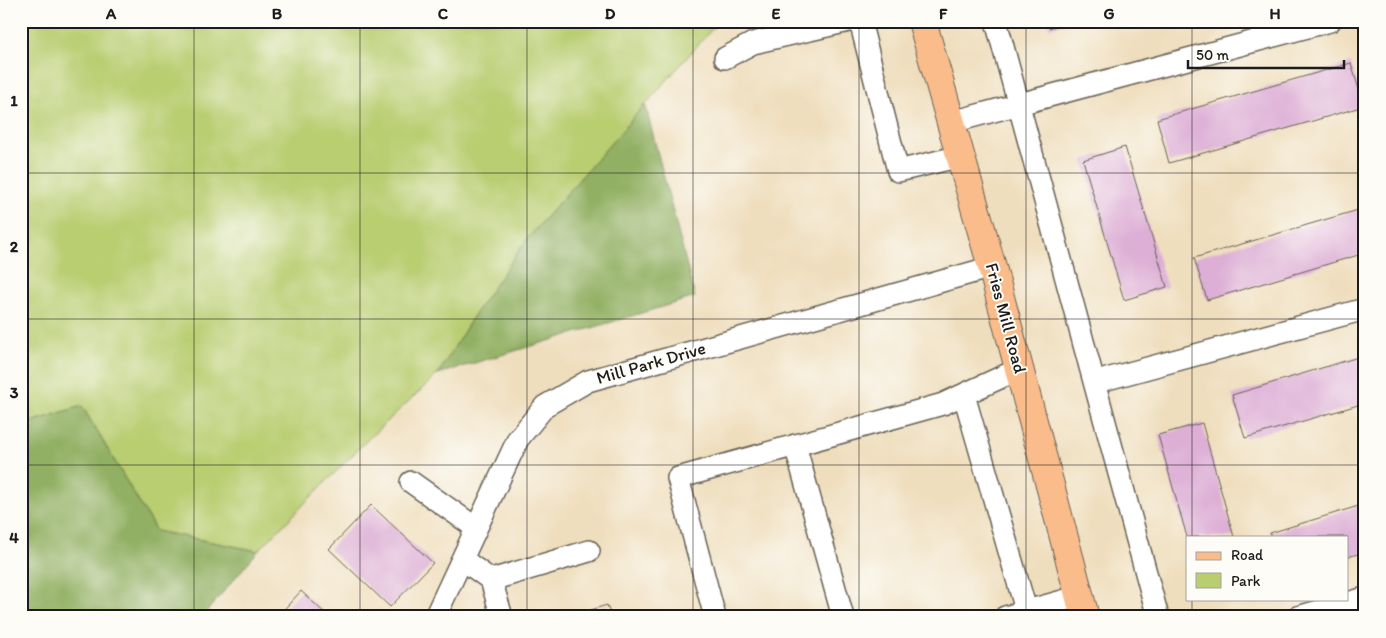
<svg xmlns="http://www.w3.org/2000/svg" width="1386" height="638" viewBox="0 0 1386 638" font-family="Itim,sans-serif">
	<rect width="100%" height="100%" fill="#fdfcf7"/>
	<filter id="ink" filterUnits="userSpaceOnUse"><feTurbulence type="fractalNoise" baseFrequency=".02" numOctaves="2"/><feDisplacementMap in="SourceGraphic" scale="10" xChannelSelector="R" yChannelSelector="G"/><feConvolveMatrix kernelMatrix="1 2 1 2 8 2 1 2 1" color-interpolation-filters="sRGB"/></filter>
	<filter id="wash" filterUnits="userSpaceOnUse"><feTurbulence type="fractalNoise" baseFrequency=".0096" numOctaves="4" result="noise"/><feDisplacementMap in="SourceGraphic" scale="20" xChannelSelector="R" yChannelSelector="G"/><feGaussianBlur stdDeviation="1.12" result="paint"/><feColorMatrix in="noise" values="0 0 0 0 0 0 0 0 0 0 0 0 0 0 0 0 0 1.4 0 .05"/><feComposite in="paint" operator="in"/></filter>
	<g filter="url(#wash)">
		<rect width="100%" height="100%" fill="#efdebd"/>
		<!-- green -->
		<path fill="#b9cd71" stroke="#6a7446" d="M21 21H719L527 239 476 312 438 374 367 440 258 551 156 531 82 406 21 425Z"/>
		<!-- forest -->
		<path fill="#92b063" stroke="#576640" d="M645 104 695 297 438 374 476 312 527 239Z
			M82 406 156 531 258 551 202 617H21V425Z"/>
		<g id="blocks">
			<!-- building -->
			<path fill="#ddaed6" d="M1047 21H1069L1070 22 1049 28Z
				M1128 21H1148L1149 22 1130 27Z
				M1351 63 1364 106 1169 163 1157 119Z
				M1125 147 1167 287 1124 300 1083 160Z
				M1365 208V253L1207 300 1194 258Z
				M1365 355V403L1245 438 1232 395Z
				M1202 423 1234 537H1187L1158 435Z
				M1365 504V552L1347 557V537H1271L1270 533Z
				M371 505 433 563 390 607 329 549Z
				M301 591 329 617H277Z
				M607 605 611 617H571V616Z"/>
		</g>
	</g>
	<g filter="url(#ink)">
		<use href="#blocks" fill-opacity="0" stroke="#666054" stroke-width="1"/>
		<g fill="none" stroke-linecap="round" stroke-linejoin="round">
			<defs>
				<path id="minor" d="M860 21 898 171 961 156
					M996 21 1158 617
					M725 58 753 43 849 21
					M952 122 1330 21
					M1096 382 1365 309
					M964 395 1028 617
					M795 445 843 617
					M411 482 476 528
					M462 559 491 580 502 617
					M491 580 589 551
					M435 617 518 439 545 406 588 381 992 267
					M715 617 678 478 943 404 1019 369
					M1005 617 1080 596
					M1297 617 1365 598"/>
				<path id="major" d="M922 21 992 267 1085 617"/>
			</defs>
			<!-- minor casing -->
			<use href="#minor" stroke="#666054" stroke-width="24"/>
			<!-- major casing -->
			<use href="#major" stroke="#666054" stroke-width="30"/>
			<!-- minor -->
			<use href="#minor" stroke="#fff" stroke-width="21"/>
			<!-- major -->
			<use href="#major" stroke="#fabc8b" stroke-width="28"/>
		</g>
	</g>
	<!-- grid -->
	<path fill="none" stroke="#1c1c1c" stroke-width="1" stroke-opacity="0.55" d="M194 21V617M360 21V617M527 21V617M693 21V617M859 21V617M1026 21V617M1192 21V537M21 173H1365M21 319H1365M21 465H1365M1192 599V617"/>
	<g text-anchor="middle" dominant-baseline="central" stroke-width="4" stroke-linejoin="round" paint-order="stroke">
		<!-- street labels -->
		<g font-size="18" fill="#1c1c1c" stroke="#fdfcf7">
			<text transform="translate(1006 318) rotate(75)">Fries Mill Road</text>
			<text transform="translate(651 363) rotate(-16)">Mill Park Drive</text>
		</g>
	</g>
	<!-- margin -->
	<rect width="1386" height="638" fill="none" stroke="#fdfcf7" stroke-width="55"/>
	<!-- legend -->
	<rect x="1186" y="536" width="162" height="65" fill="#fdfcf7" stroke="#a3a29f"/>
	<rect x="1196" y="552" width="25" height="8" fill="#fabc8b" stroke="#a3a29f"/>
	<text x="1231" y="560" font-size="15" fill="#1c1c1c">Road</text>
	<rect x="1196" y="573" width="25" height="15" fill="#b9cd71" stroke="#a3a29f"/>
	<text x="1231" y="586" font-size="15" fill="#1c1c1c">Park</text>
	<!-- scale -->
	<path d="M1188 60v8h156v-8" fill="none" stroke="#1c1c1c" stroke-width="2.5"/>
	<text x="1196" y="60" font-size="15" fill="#1c1c1c" stroke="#fdfcf7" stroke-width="4" paint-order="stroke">50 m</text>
	<rect x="28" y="28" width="1330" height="582" fill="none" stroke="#1c1c1c" stroke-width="2"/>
	<g font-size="16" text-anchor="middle" font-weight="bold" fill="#1c1c1c">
		<text x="111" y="19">A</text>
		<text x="277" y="19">B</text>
		<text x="443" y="19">C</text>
		<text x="610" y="19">D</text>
		<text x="776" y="19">E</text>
		<text x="943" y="19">F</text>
		<text x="1109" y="19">G</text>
		<text x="1275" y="19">H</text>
		<text x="14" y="106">1</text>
		<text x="14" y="252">2</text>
		<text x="14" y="398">3</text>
		<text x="14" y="543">4</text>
	</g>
</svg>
